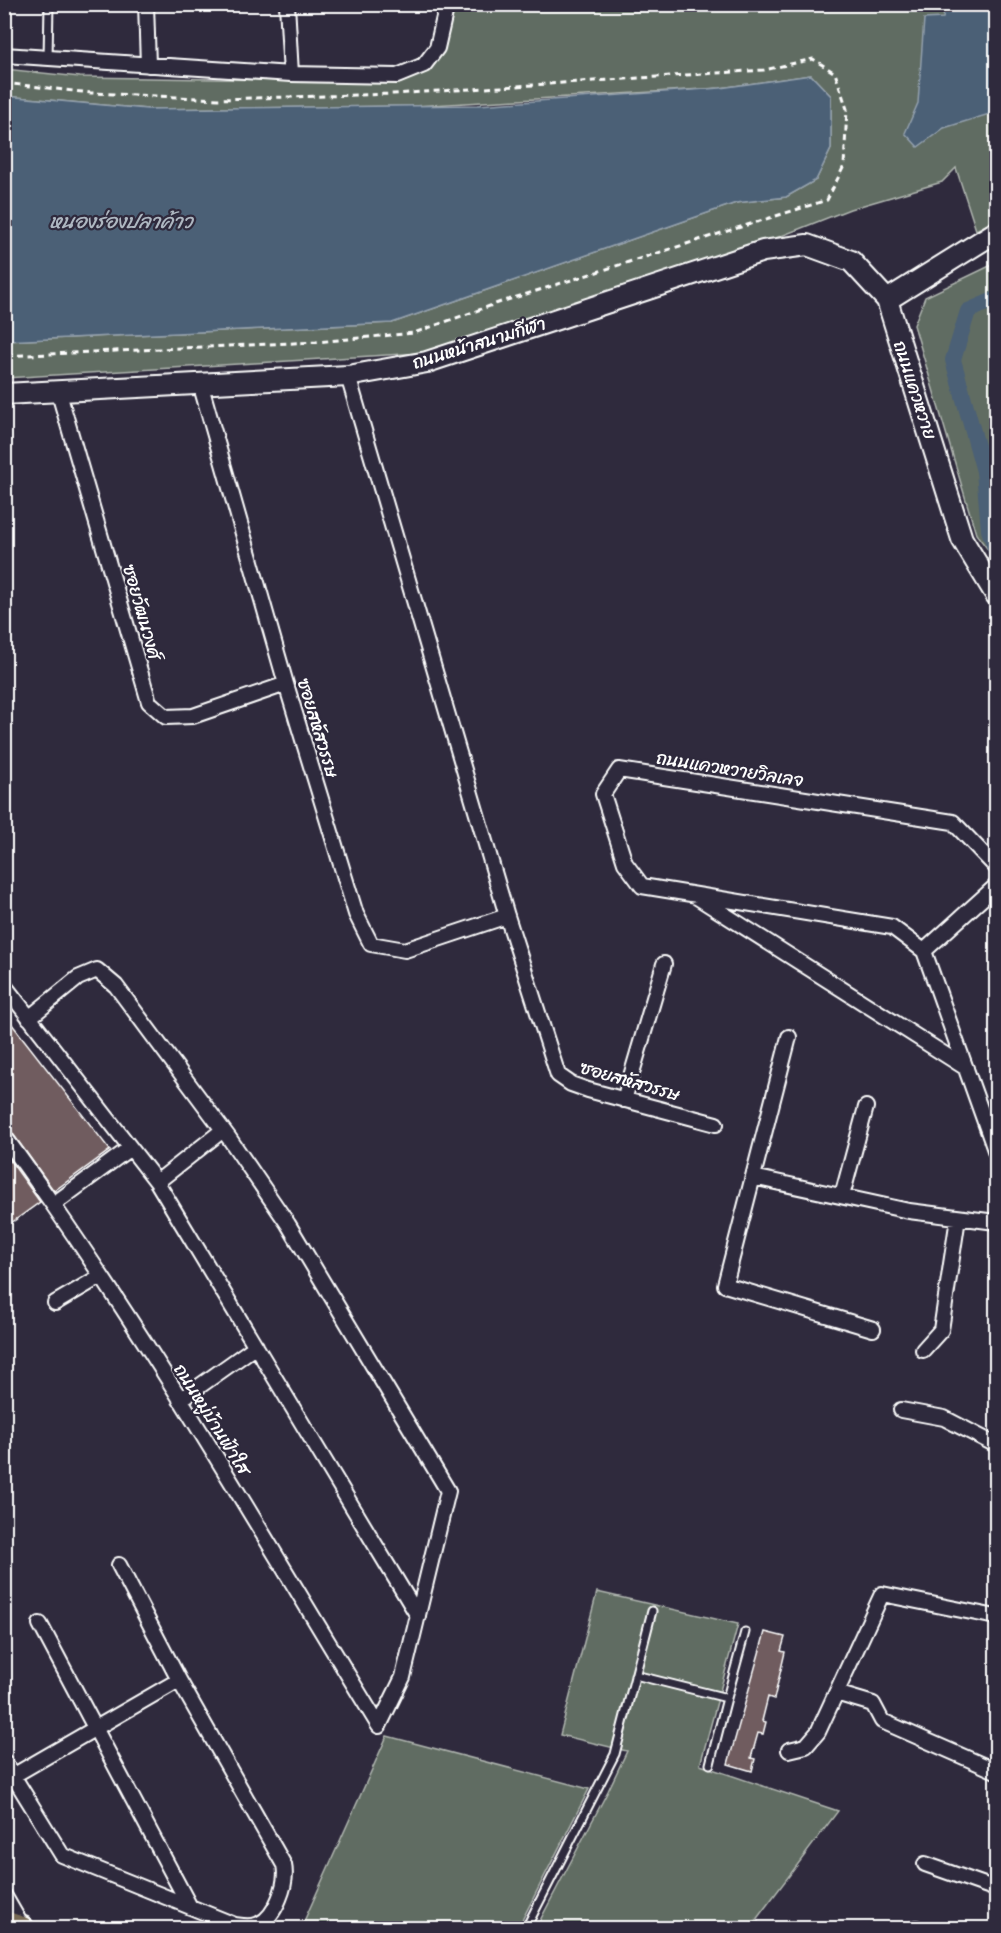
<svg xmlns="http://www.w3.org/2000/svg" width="1001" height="1933" viewBox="0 0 1001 1933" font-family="Sriracha,'Playpen Sans Thai',sans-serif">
	<rect width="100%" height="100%" fill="#2f2a3d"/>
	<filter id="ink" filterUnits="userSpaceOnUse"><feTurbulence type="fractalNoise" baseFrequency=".0167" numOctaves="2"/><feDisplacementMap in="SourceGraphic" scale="12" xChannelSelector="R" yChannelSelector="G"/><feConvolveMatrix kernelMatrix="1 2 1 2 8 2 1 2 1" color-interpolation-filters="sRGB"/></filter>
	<g filter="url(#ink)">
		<!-- green -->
		<path fill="#606c62" stroke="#b0b6b0" stroke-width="1.5" d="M446 5H996V220L976 230 956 168 942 182 850 209 766 242 420 353 5 378 4 341 392 323 736 203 786 197 816 180 831 149V96L811 75 720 88 414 106 147 109 5 96V69L80 77 400 82 397 76 439 41Z
			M996 263V560L976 534 914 325 925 297Z
			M597 1592 738 1624 700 1765 838 1811 755 1921 771 1928H536L608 1791 627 1751 560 1735Z
			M387 1736 589 1789 518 1928H301Z"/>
		<!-- water -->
		<path fill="#4b6076" stroke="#93a0ad" stroke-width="1.5" d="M945 5H996V112L944 128 918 147 905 133 918 103 924 19 943 18Z
			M811 75 831 96V149L816 180 786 197 736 203 392 323 5 341V96L147 109 478 105 720 88Z"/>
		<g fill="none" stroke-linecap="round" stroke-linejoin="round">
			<!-- canal -->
			<path stroke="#4b6076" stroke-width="16" d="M996 299 968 311 953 360 984 471 989 530 996 550"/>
		</g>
		<!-- building -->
		<path fill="#705c5e" stroke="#fff" stroke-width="1.5" d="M4 1014 110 1150 54 1191 11 1131 4 1127Z
			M4 1152 40 1202 4 1228Z
			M765 1632 785 1637 781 1651 785 1652 774 1699 768 1697 762 1721 766 1722 763 1734 758 1733 751 1758 755 1759 752 1771 728 1764Z"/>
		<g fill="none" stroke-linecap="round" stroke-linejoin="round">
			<defs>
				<path id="lane" d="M48 59 49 4
					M635 1675 727 1698 745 1632
					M710 1764 727 1698
					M526 1928 615 1754 652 1611"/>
				<path id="street" d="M146 4 148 65
					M287 4 291 74
					M4 55 291 74 397 76 424 65 437 48 447 4
					M348 376 507 916 558 1075 571 1084 588 1090 716 1124
					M200 383 286 684 356 914 371 944 405 950 507 916
					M58 390 149 702 166 717 193 716 286 684
					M996 867 953 822 619 770 603 794 625 863 642 886 892 927 924 951 996 1153
					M697 897 966 1068
					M924 951 996 886
					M4 985 157 1182 418 1616
					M29 1018 78 978 97 970 116 986 229 1138 288 1224 448 1491 403 1677 379 1726
					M789 1037 725 1285 873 1329
					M624 1100 664 964
					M4 1136C142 1324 258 1528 379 1726
					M753 1177 909 1211 996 1222
					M157 1182 223 1130
					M842 1196 866 1107
					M54 1204 130 1148
					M55 1303 101 1276
					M923 1350 941 1330 958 1218
					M180 1400 256 1346
					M901 1410 944 1418 996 1445
					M40 1624 190 1907
					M836 1693 873 1704 882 1721 996 1771
					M789 1750 806 1746 818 1732 882 1594 996 1617
					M4 1761 62 1855 235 1925C243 1926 251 1928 259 1924 276 1916 288 1883 284 1865L179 1680 119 1565
					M4 1781 179 1680
					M925 1864 996 1889
					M4 1895 23 1928
					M915 1928H917"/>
				<path id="secondary" d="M996 232 887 300 962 539 996 595
					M4 394 348 376 427 362 763 251 807 245 851 261 887 300"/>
				<path id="primary" d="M4 1922 22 1928"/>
			</defs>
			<!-- lane casing -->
			<use href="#lane" stroke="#fff" stroke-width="11"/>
			<!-- street casing -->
			<use href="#street" stroke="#fff" stroke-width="18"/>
			<!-- secondary casing -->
			<use href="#secondary" stroke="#fff" stroke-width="24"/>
			<!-- primary casing -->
			<use href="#primary" stroke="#fff" stroke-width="27"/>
			<!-- path -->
			<path stroke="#fff" stroke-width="3" stroke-dasharray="6 4.5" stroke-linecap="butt" d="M4 83 91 93 219 99 393 94 764 70 813 59 835 73 847 109 844 166 827 200 501 302 414 333 316 342 4 356"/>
			<!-- lane -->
			<use href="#lane" stroke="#2f2a3d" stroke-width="7"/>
			<!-- street -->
			<use href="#street" stroke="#2f2a3d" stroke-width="14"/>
			<!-- secondary -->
			<use href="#secondary" stroke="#2f2a3d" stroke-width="20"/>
			<!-- primary -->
			<use href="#primary" stroke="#776a54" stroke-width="22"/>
		</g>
	</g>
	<g text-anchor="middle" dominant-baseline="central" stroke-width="4.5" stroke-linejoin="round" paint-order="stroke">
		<!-- street labels -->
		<g font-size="18" fill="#fff" stroke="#2f2a3d">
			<text transform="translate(479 343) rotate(-17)">ถนนหน้าสนามกีฬา</text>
			<text transform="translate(915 390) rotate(72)">ถนนแควหวาย</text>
			<text transform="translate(142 612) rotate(74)">ซอยวัฒนวงศ์</text>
			<text transform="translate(318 728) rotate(73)">ซอยสหัสวรรษ</text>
			<text transform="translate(730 769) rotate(9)">ถนนแควหวายวิลเลจ</text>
			<text transform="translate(630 1081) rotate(16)">ซอยสหัสวรรษ</text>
			<text transform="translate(212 1419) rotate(58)">ถนนหมู่บ้านฟ้าใส</text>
		</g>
		<!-- water labels -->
		<g font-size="20" font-style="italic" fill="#aeb7c1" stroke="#2f2a3d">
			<text x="121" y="221">หนองร่องปลาค้าว</text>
		</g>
	</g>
	<!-- margin -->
	<rect width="1001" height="1933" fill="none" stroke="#2f2a3d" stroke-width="24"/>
	<rect x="12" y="12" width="977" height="1909" fill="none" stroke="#fff" stroke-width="2" filter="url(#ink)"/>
</svg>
